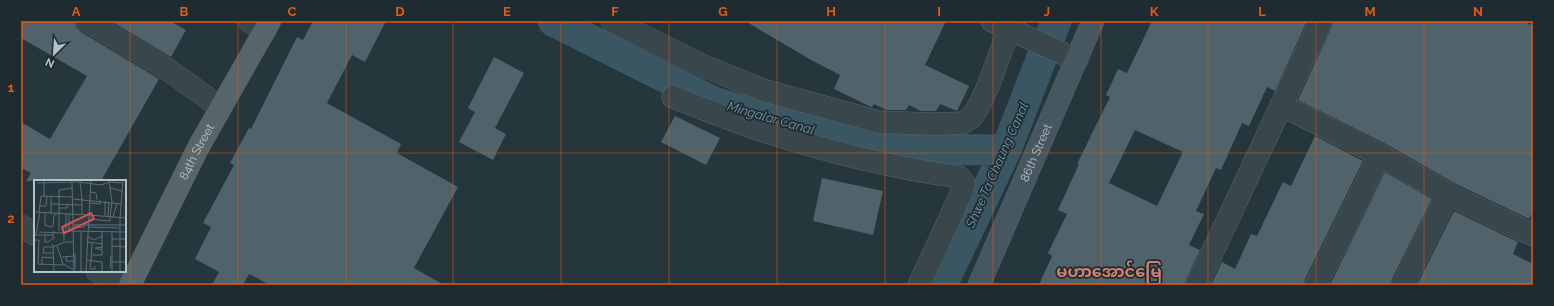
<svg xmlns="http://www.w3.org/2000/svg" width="1554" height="306" viewBox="0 0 1554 306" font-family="Raleway,'Noto Sans Myanmar',sans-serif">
	<rect width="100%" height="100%" fill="#25363c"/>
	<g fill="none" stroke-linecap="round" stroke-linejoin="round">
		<!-- canal -->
		<path stroke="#3a5662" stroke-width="31" d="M553 21 716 103 879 149 1006 150
			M942 285 1006 150 1056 21"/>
	</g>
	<!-- building -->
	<path fill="#51636a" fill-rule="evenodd" d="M21 21H75L76 27 81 32 159 79 101 181H26L31 173 21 168V122L50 139 87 76 21 38Z
		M111 21H170L186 30 171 57Z
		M313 21H386L365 62 352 55 327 103 401 144 397 153 458 187 414 268 444 285H270L249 274 243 285H212L219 272 195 259 211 227 203 223 234 165 230 163 249 128 251 129 297 37 303 40Z
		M745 21H946L925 65 969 86 957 111 940 104 936 111H921L909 105 906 110H887L874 104 872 107H871L834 89 840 75 811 60Z
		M1152 21H1307L1275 91 1267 87 1249 126 1242 123 1221 170 1216 168 1196 211 1204 214 1189 245 1200 250 1186 280 1185 285H1039L1052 256 1048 253 1067 214 1058 210 1079 164H1077L1110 97 1106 95 1118 69 1127 73ZM1135 130 1183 152 1157 206 1109 183Z
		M1333 21H1523L1533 26V210L1529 219 1454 183 1386 144 1298 100 1332 26Z
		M494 57 524 73 495 128 506 134 493 160 459 142 475 112 468 108Z
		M675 116 720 138 706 165 661 142Z
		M1315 136 1363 161 1305 279 1304 285H1211L1222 262 1235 269 1251 234 1257 236 1283 182 1291 186Z
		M1385 172 1432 199 1392 279 1391 285H1330Z
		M822 178 883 191 873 235 813 221Z
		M1454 211 1518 242 1513 254 1533 264V285H1417Z"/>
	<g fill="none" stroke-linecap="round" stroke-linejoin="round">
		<defs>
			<path id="minor" d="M87 21 167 69 220 107
				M249 21 265 30
				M612 21 704 66 763 90 879 122 934 124 963 123 972 117 981 102 989 84 1012 21
				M992 21 1077 60
				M673 97C704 109 735 122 767 132 829 152 894 168 959 177L964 183 961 194 919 285
				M1281 105 1380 155 1448 194 1533 235
				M1197 285 1321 21
				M1316 285 1380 155
				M1403 285 1448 194"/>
			<path id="tertiary" d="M21 226 35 234
				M97 271 120 285"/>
			<g id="secondary">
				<path id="s1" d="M979 285 1093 21"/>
			</g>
			<g id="primary">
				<path id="s2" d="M130 285 198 148 270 21"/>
			</g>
		</defs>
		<!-- minor casing -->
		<use href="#minor" stroke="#57646a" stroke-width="23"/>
		<!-- tertiary casing -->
		<use href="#tertiary" stroke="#57646a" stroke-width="23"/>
		<!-- secondary casing -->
		<use href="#secondary" stroke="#57646a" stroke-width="23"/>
		<!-- primary casing -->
		<use href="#primary" stroke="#455358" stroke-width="23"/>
		<!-- minor -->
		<use href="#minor" stroke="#39474c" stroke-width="22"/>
		<!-- tertiary -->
		<use href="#tertiary" stroke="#39474c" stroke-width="22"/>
		<!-- secondary -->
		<use href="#secondary" stroke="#47575f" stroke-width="22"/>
		<!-- primary -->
		<use href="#primary" stroke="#57666c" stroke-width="22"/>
	</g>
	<!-- grid -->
	<path fill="none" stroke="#e8590c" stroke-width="1" stroke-opacity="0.55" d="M130 21V285M238 21V285M346 21V285M453 21V285M561 21V285M669 21V285M777 21V285M885 21V285M993 21V285M1101 21V285M1208 21V285M1316 21V285M1424 21V285M21 153H1533"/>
	<g text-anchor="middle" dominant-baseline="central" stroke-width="3.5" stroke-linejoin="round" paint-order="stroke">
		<!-- street labels -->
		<g font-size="12" fill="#b5c1c8" stroke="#1e2c31">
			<text stroke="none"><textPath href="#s2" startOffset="149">84th Street</textPath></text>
			<text stroke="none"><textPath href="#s1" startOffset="144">86th Street</textPath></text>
		</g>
		<!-- water labels -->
		<g font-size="13" font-style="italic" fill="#779aa9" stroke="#1e2c31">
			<text transform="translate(771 118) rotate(16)">Mingalar Canal</text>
			<text transform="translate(997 165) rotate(-66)">Shwe Ta Chaung Canal</text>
		</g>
		<!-- district labels -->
		<g font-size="16" font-weight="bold" fill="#d07f70" stroke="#1e2c31">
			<text x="1109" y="271">မဟာအောင်မြေ</text>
		</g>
	</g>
	<!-- overview -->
	<g transform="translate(34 180)">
		<rect width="92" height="92" fill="#25363c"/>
		<path fill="none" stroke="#3a5662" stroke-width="2" d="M40 45H92M41 73V89"/>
		<path fill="none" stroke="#5f6e74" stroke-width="1" d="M38 0 40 92M46 2 48 19M75 2 78 22 76 37M3 3 45 2 67 5 75 2 89 3M76 8 88 11M56 12 62 13 63 20M10 16V0M39 19 87 24M56 23 66 24V20M17 24 48 25M5 26H12L13 16M25 28H33L34 24M0 32 55 35M5 32 7 16 38 17M11 33V45L17 47 19 46 20 35 24 33M17 33V16M32 34V49M35 34V51L92 52M48 34V19M55 35 92 38M71 36V21M74 37 75 22M79 37 83 23M55 39 76 41V37M54 47 85 48M39 48 51 47M25 51V10L38 8M5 52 30 53V61M0 55H19L20 51M2 55 6 32M11 55V62H14L20 58 19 55M54 57 60 60 68 56M78 59H92M0 60H5L4 84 31 85 40 90M54 62 69 64M18 64 19 67H10L9 73H20M23 66 29 84M78 66 92 67M68 70 61 68 69 67M58 75H68V52M33 76 32 81H41M28 77 40 76M53 80 68 82V92M57 80 58 63M57 80 56 89H61V86M78 82H92M8 84V77L20 78M76 88 77 76M20 92 19 67 31 62H39M47 92V52M52 92 57 0M78 92V53M86 92V38L89 0"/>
		<path fill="#cc5658" fill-opacity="0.15" stroke="#cc5658" stroke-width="2" d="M57 33 60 39 30 53 28 47Z"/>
		<rect width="92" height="92" fill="none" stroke="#b5c1c8" stroke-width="2"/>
	</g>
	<!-- border -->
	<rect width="1554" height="306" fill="none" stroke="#1e2c31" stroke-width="44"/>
	<!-- north arrow -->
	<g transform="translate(54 54) rotate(205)" stroke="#1e2c31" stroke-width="3" paint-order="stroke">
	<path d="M0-3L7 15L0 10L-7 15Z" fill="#b5c1c8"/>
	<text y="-6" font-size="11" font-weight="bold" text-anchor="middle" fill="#b5c1c8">N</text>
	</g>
	<rect x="22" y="22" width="1510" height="262" fill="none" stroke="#e8590c" stroke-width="1.5"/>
	<g font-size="13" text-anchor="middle" font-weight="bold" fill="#e8590c">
		<text x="76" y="16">A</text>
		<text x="184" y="16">B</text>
		<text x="292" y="16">C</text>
		<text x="400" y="16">D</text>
		<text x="507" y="16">E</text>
		<text x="615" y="16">F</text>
		<text x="723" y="16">G</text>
		<text x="831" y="16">H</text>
		<text x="939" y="16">I</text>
		<text x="1047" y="16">J</text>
		<text x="1154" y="16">K</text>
		<text x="1262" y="16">L</text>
		<text x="1370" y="16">M</text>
		<text x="1478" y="16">N</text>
		<text x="11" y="92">1</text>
		<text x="11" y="223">2</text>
	</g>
</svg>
